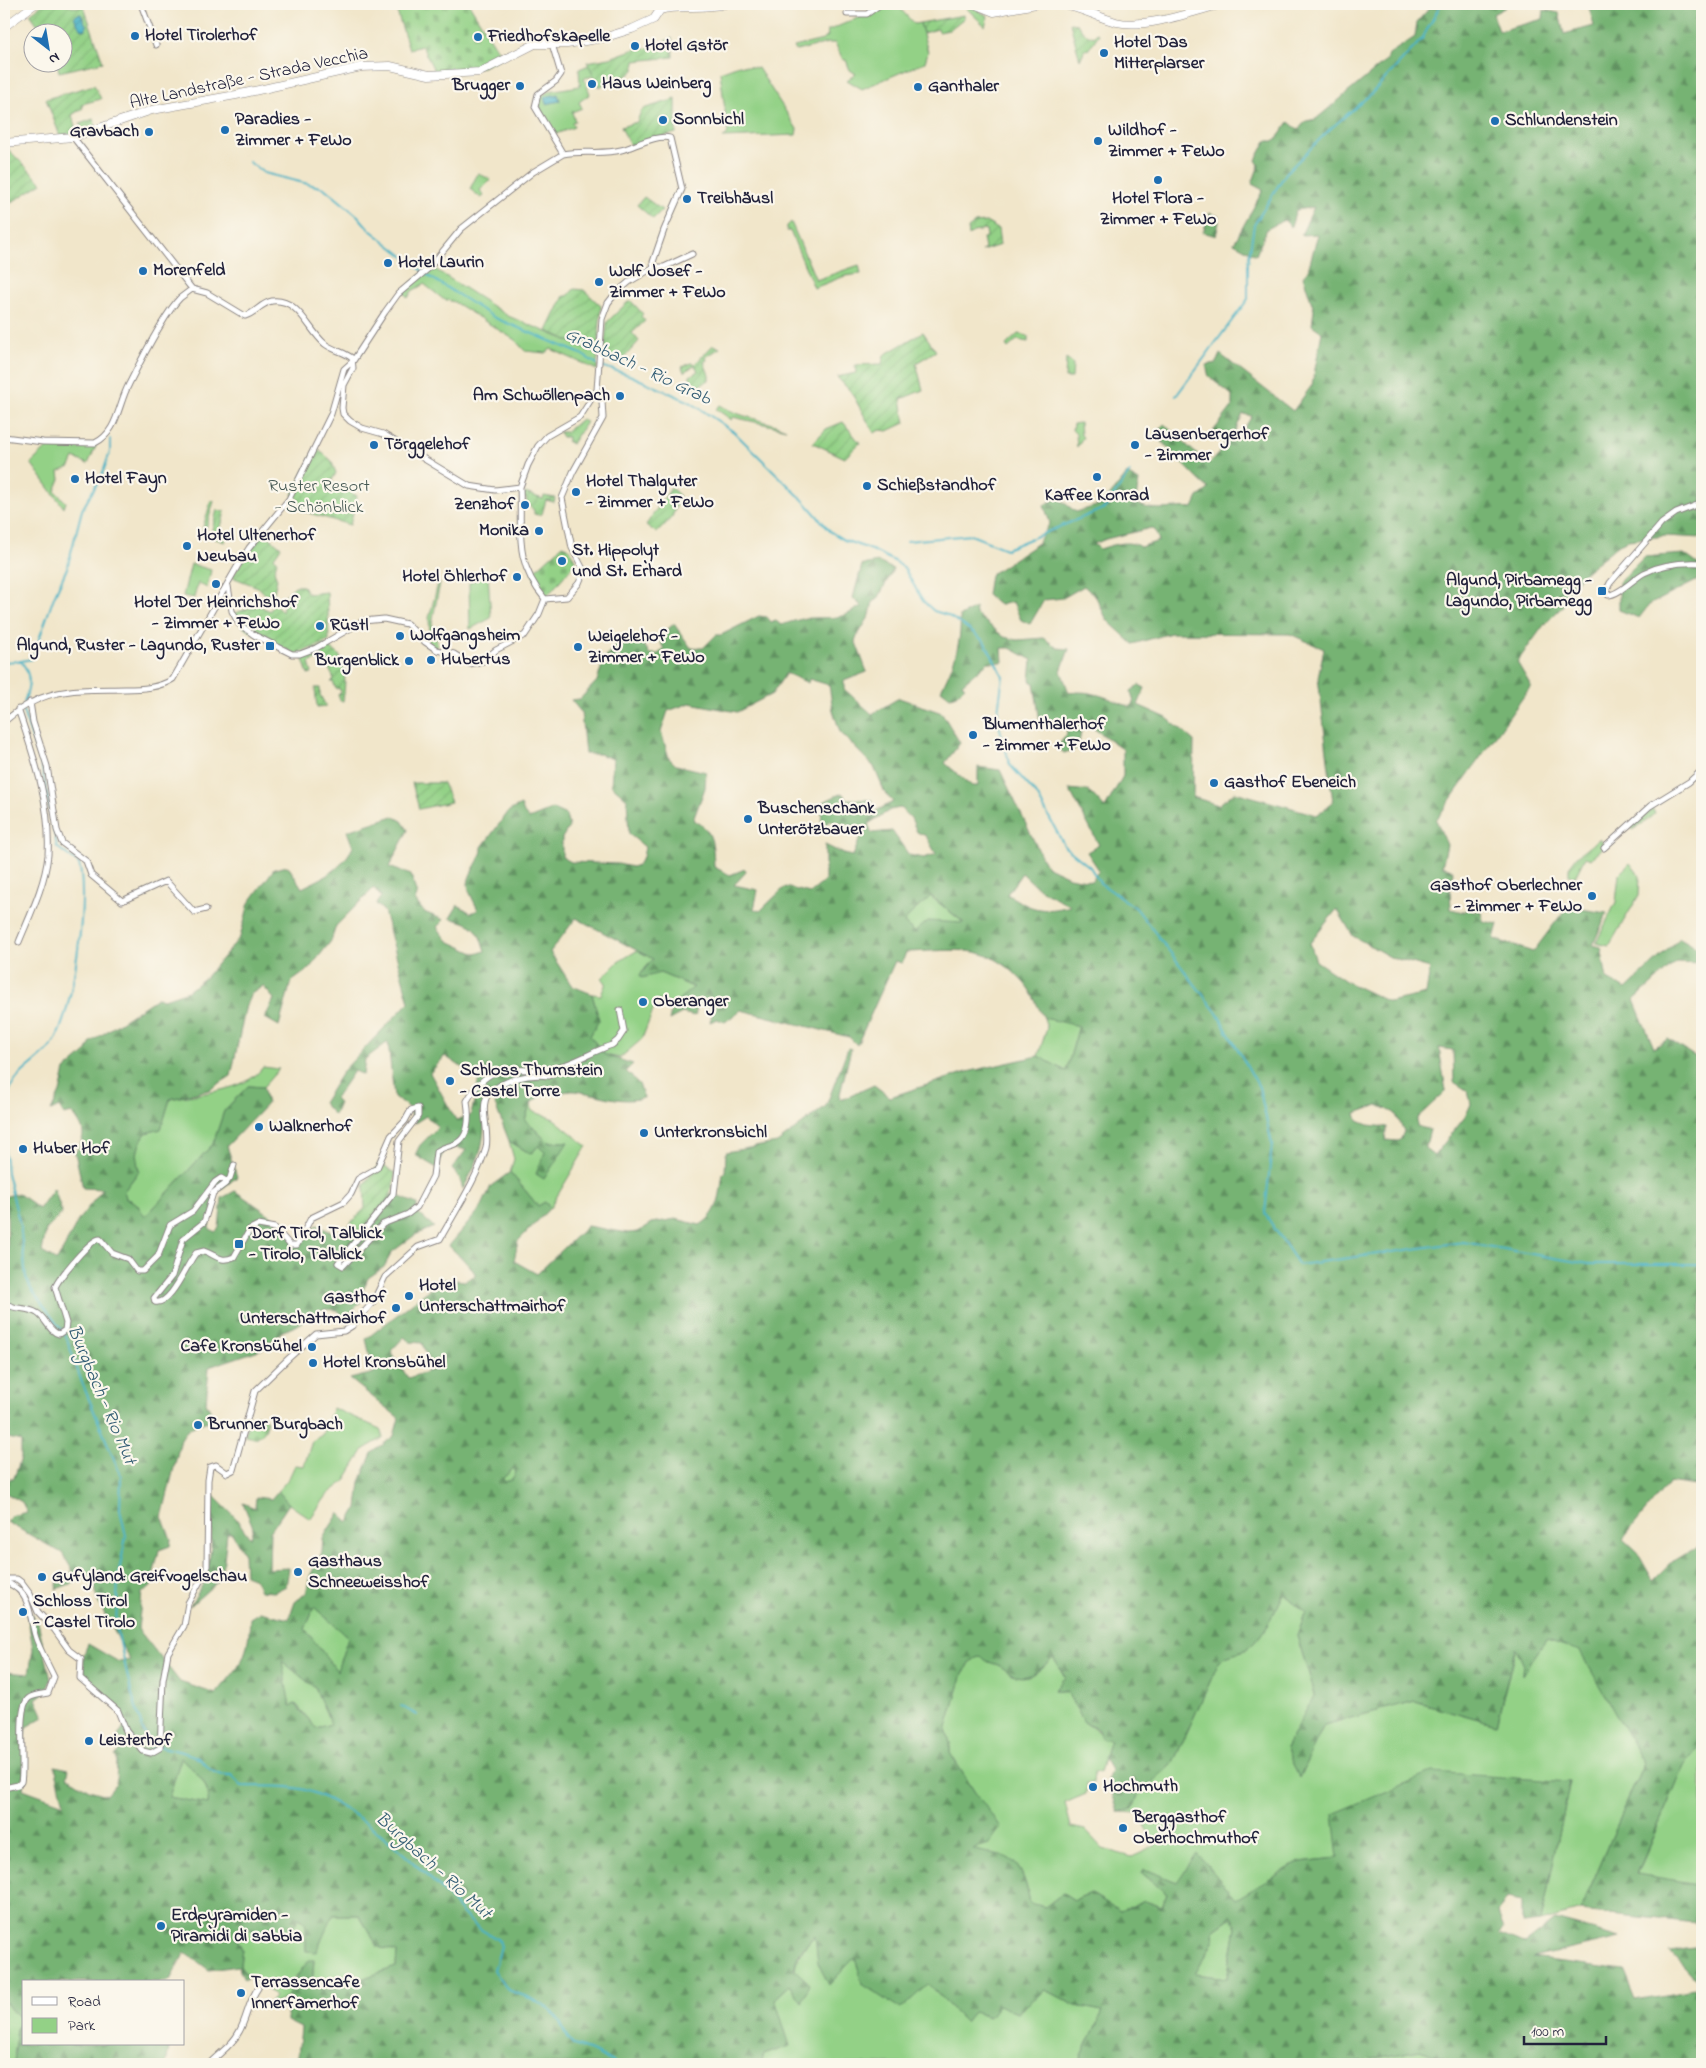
<svg xmlns="http://www.w3.org/2000/svg" width="1706" height="2068" viewBox="0 0 1706 2068" font-family="'Indie Flower',sans-serif">
	<defs>
		<pattern id="forest-firs" width="22" height="20" patternUnits="userSpaceOnUse" patternTransform="scale(1.25)"><rect width="22" height="20" fill="#76b373"/><path d="M5 1l3.5 6h-7zM16 11l3.5 6h-7z" fill="#609160"/></pattern>
		<pattern id="cemetery-stones" width="16" height="16" patternUnits="userSpaceOnUse" patternTransform="scale(1.25)"><rect width="16" height="16" fill="#93d186"/><path d="M2 7V4a2 2 0 0 1 4 0v3zM10 15v-3a2 2 0 0 1 4 0v3z" fill="#7eb375"/></pattern>
		<pattern id="garden-furrows" width="10" height="10" patternUnits="userSpaceOnUse" patternTransform="scale(1.25)"><rect width="10" height="10" fill="#93d186"/><path d="M-1 1l2-2M0 10L10 0M9 11l2-2" fill="none" stroke="#7eb375"/></pattern>
		<pattern id="water-waves" width="16" height="10" patternUnits="userSpaceOnUse" patternTransform="scale(1.25)"><rect width="16" height="10" fill="#49b3c6"/><path d="M0 5q4-4 8 0t8 0" fill="none" stroke="#3c91a2"/></pattern>
	</defs>
	<rect width="100%" height="100%" fill="#fbf7ec"/>
	<filter id="ink" filterUnits="userSpaceOnUse"><feTurbulence type="fractalNoise" baseFrequency=".02" numOctaves="2"/><feDisplacementMap in="SourceGraphic" scale="10" xChannelSelector="R" yChannelSelector="G"/><feConvolveMatrix kernelMatrix="1 2 1 2 8 2 1 2 1" color-interpolation-filters="sRGB"/></filter>
	<filter id="wash" filterUnits="userSpaceOnUse"><feTurbulence type="fractalNoise" baseFrequency=".0096" numOctaves="4" result="noise"/><feDisplacementMap in="SourceGraphic" scale="20" xChannelSelector="R" yChannelSelector="G"/><feGaussianBlur stdDeviation="1.12" result="paint"/><feColorMatrix in="noise" values="0 0 0 0 0 0 0 0 0 0 0 0 0 0 0 0 0 1.4 0 .05"/><feComposite in="paint" operator="in"/></filter>
	<g filter="url(#wash)">
		<rect width="100%" height="100%" fill="#f1e6ca"/>
		<!-- green -->
		<path fill="#93d186" stroke="#5a7a60" d="M882 4H896L914 24 920 23 928 52 925 62 862 89 847 80 856 74 850 70 846 60H843L835 43H828L796 51 794 47 823 40 828 36 827 31 858 18Z
			M962 4H966L988 16 985 26Z
			M589 65 595 76 584 78 590 94 579 102 582 108 572 112 575 121 572 122 574 127 556 134 540 109V97L549 91 580 86 579 69Z
			M739 65 758 68 797 129 796 135 723 138 728 133 720 72Z
			M478 173 491 180 480 190 484 196 481 198 470 189Z
			M791 222 816 280 859 265 861 274 845 276 814 288 790 231H787V226Z
			M430 266 508 316 598 353 597 370 551 349 546 353 525 351 515 340 454 302 443 299 424 284 412 291 408 298 403 291Z
			M1018 334 1028 336V342L1017 340 1008 348 1006 345Z
			M1066 359 1073 364 1072 378H1065Z
			M720 405C740 418 764 419 786 429L733 417 732 420 716 409Z
			M1080 423 1081 435 1083 437 1077 447 1076 434 1072 430 1073 424Z
			M50 445 96 446 88 464 74 458 70 467 59 472 60 479 55 491 66 502 64 508 31 463Z
			M211 501H214L204 535 201 534Z
			M191 564 211 570 207 588 198 583 194 598 183 596Z
			M488 574 491 618 470 629 469 583Z
			M440 583 432 623 438 646 435 648 430 645 427 636 430 635 429 618 438 584Z
			M1630 863 1640 876 1639 895 1609 946 1596 943 1616 902 1619 874Z
			M930 896 964 923 915 932 904 923C911 911 921 907 930 896Z
			M638 950 653 959 640 975 660 973 695 988 673 1004 657 1000 642 1039 620 1058 605 1055 590 1036 599 1020 592 994 601 995 606 983 602 978 618 962Z
			M1044 1018 1079 1025 1066 1072 1038 1056 1047 1028Z
			M263 1067 279 1069 263 1087 248 1086 224 1111 213 1144 145 1217 137 1204 126 1198 124 1191 139 1171C135 1156 137 1146 146 1133L161 1129 170 1099C198 1093 246 1092 263 1067Z
			M531 1103 532 1111 554 1119 587 1146 550 1208 545 1202 538 1206 510 1172 514 1159 509 1141 531 1154 538 1146 546 1152 536 1174 567 1142H548L525 1120Z
			M333 1408 380 1429 383 1438 364 1449 344 1482 328 1494 310 1519 289 1504 278 1491 289 1478 295 1465 304 1466 312 1441 322 1435Z
			M514 1468 516 1473 511 1480 504 1482 503 1478Z
			M1284 1594 1306 1612 1297 1636 1315 1695 1286 1748 1299 1777 1324 1725 1415 1701 1496 1724 1516 1648 1523 1663 1522 1673 1546 1640 1580 1650 1644 1763 1580 1911 1541 1922 1570 1782 1338 1858 1299 1862 1236 1900 1177 1882 1144 1870 1142 1873 1167 1894 1162 1907 1145 1901 1120 1911 1090 1893 1074 1900 1063 1893 1045 1907 1030 1903C1027 1888 1023 1865 1007 1858 997 1853 983 1854 972 1849L974 1791 950 1753V1743L946 1730 963 1673 974 1659 981 1656C988 1663 990 1662 998 1665 1003 1667 1007 1672 1012 1674 1028 1683 1043 1668 1053 1657L1065 1677 1054 1691 1067 1692 1084 1722 1110 1740 1100 1772H1094L1093 1783H1087L1086 1794 1065 1803 1071 1827 1085 1830 1103 1849 1132 1857 1156 1846 1139 1813 1118 1812 1133 1809 1138 1795 1173 1763 1219 1662C1228 1653 1238 1655 1247 1649 1263 1638 1275 1610 1284 1594Z
			M314 1607 348 1637 337 1672 305 1629Z
			M281 1660 315 1688 332 1724 316 1728 296 1704 290 1707Z
			M1702 1743V1885L1637 1875 1684 1766Z
			M181 1758C195 1771 211 1784 208 1805L169 1797Z
			M333 1915H359L378 1947 397 1952 396 1967 327 1991 312 1985 314 1960 295 1977 287 1998 266 2007 275 1997 259 1981 257 1982 251 1975 245 1973 240 1965 242 1949 234 1933 241 1927 287 1940 298 1917 306 1925V1951Z
			M1231 1917 1236 1928 1227 1978 1195 1974 1214 1941 1213 1930Z
			M815 1935 829 1984 855 1956 928 1984 965 2022 973 2011 998 2004 1017 2013 1045 1990 1076 2006 1103 2011 1078 2064H761L764 2055 789 2046 775 1999 790 1985 803 2002C792 1966 790 1964 815 1935Z
			M4 2001 23 2024 17 2027 14 2064 4 2061Z
			M1420 2050 1459 2064H1427L1423 2062 1420 2064H1344Z"/>
		<!-- forest -->
		<path fill="url(#forest-firs)" stroke="#4c6a57" fill-rule="evenodd" d="M1433 4H1501L1506 7 1493 14 1499 31 1543 19 1544 10 1559 13 1564 34 1594 26 1588 4H1702V538L1665 536 1628 540 1619 544 1578 578 1562 607 1544 625 1517 662 1531 686 1436 820 1447 845 1442 866 1453 871 1450 890 1451 909 1463 912 1470 907 1474 913 1478 910 1482 912 1483 921 1498 924 1494 939 1533 952 1567 907 1607 913 1593 945 1601 947 1607 979 1626 989 1680 938 1702 951V963L1676 962 1634 1000 1654 1048 1668 1039 1700 1060 1702 1487 1669 1482 1623 1539 1637 1552 1653 1580 1669 1564 1702 1544V1743L1684 1766 1637 1874 1702 1885V1930L1697 1923 1580 1911 1644 1763 1580 1651 1546 1640 1522 1675 1523 1663 1515 1649 1496 1724 1415 1701 1324 1725 1299 1778 1286 1748 1315 1694 1297 1636 1306 1612 1284 1594C1275 1611 1263 1638 1247 1649 1238 1655 1228 1653 1219 1662L1173 1763 1138 1795 1133 1809 1118 1812 1108 1779 1111 1770 1104 1758 1110 1740 1101 1738 1098 1730 1084 1722 1067 1692 1054 1691 1065 1677 1053 1657C1043 1667 1029 1683 1012 1674 1007 1672 1003 1667 998 1665 990 1662 988 1663 981 1656L974 1659 963 1673 946 1730 950 1743V1753L974 1791 1001 1827 989 1844 973 1849C984 1854 998 1852 1008 1858 1023 1866 1027 1887 1030 1903L1045 1907 1063 1893 1074 1900 1090 1893 1120 1911 1145 1901 1162 1907 1167 1894 1142 1873 1144 1869 1177 1882 1197 1853 1236 1899 1299 1862 1338 1858 1333 1814 1433 1772 1570 1782 1541 1922 1522 1924V1901L1507 1898 1498 1913 1504 1928 1500 1934 1524 1944 1555 1920 1620 1938 1532 1958 1624 1970 1636 1999 1695 1989 1702 2006V2064H1459L1420 2050 1344 2064H1078L1103 2011 1076 2006 1045 1990 1017 2013 998 2005 989 2017 973 2012 965 2022 928 1984 901 2009 862 1984 855 1957 829 1985 818 1963 815 1935 798 1954 794 1969 810 1984 802 2002 790 1985 775 1999 790 2046 764 2055 761 2064H290L298 2056 301 2028 287 2021C287 1993 291 1982 309 1960H314L312 1985 327 1991 396 1967 397 1952 378 1947 359 1915H333L316 1952 306 1951V1925L299 1917 287 1940 241 1927 234 1933 242 1949 240 1965 245 1973 251 1975 244 1980 238 1966 209 1970 185 1952 170 1980 166 1982H24V2044H167L169 2048 166 2064H14L17 2027 23 2024 4 2001V1672L29 1674 33 1649 26 1608 38 1622 51 1680 46 1691 36 1699 44 1717 26 1727 23 1789 64 1804 55 1766 69 1769 67 1776 89 1790 107 1795 116 1784 117 1759 115 1756 126 1744 118 1736 126 1723 118 1706 85 1676 83 1656 88 1644 119 1662 130 1660 98 1602 93 1576 56 1589 58 1581 73 1571 62 1553 7 1522 11 1516 27 1512 22 1502 4 1492V1481L14 1478 21 1458V1441L4 1437V1264L8 1262 7 1207 4 1206V1197L18 1193 39 1209 54 1188 62 1213 46 1230 42 1252 57 1261 79 1219 103 1189 83 1188 75 1153C87 1135 85 1129 72 1113L64 1115 59 1107 51 1111 60 1092 65 1070 87 1051 91 1042 157 998 164 999 188 991 206 977 240 937 249 903 274 869 288 866 302 888C326 876 340 871 353 847L347 831 393 816 402 821 408 830 389 867 411 875 417 895 415 900 424 912 444 920 437 927 448 941 476 954 485 951C477 926 475 925 450 918L458 905 471 913 478 910C475 903 468 892 468 884 469 870 483 859 482 847L509 811 521 805 524 813 529 819 553 809 566 815 569 827 562 838V857L571 862 618 864 632 867 638 865 643 857 645 847 629 834 627 799 611 785 613 759 599 754H585L581 712 571 700 580 699 597 681 603 662 617 642C632 639 643 638 649 654H658L664 649 658 637 674 624 691 648H703L716 635H721L759 616 767 617 771 622 776 621 781 625C791 622 802 618 812 618 835 617 841 620 861 606L853 598 862 565 878 562 893 569 878 599 873 601 870 615 855 640 867 672 844 681V689L872 714 899 698 942 713 960 743 945 763 972 786H978V767L1000 770 1046 866 1069 877 1092 881 1099 870 1087 852 1099 845 1069 789 1089 791 1105 808 1123 776V749L1083 721 1078 748 1064 753 1057 747 1067 734 1066 726 1041 728 1034 683 1030 681 1032 660 1010 648H1002L1003 662H988L962 684 965 687 955 696 950 697 941 690C953 666 962 644 960 616L975 608 976 614 1004 637 1017 640 1044 638 1057 648 1069 649 1061 671 1069 693C1091 689 1110 699 1130 707L1134 703 1131 691 1139 685 1145 688 1138 705 1167 718 1194 741 1193 797 1218 805 1235 792 1317 815 1333 802 1318 677 1324 649 1290 634 1171 633 1133 644 1107 620 1096 597 1084 586 1063 598 1044 600 1030 624 1021 620 1013 602 999 605 987 595 990 575 1037 544 1050 523 1044 505 1058 498 1076 512 1103 504 1127 474 1139 481 1136 498 1139 505C1158 513 1173 506 1193 508L1198 497 1209 489C1189 472 1174 452 1154 434L1164 424C1177 435 1197 457 1210 463L1225 446 1221 438 1211 434 1232 407V395L1209 377 1206 365 1216 363 1220 354 1293 411 1312 385 1322 332 1312 325 1314 310 1303 276 1308 270 1318 234 1301 235 1314 207 1296 210 1291 227 1284 220 1267 229 1256 255 1234 243 1263 190 1252 184 1259 165 1256 160 1266 141H1275L1289 122 1298 130 1306 121 1316 119 1387 60 1389 54 1415 37 1417 22ZM1243 414 1252 416 1237 440 1231 439ZM1151 528 1155 530 1159 541 1140 547C1129 539 1112 545 1100 549L1094 544 1106 539ZM786 673 808 683 809 679 829 685 833 710 840 732 874 767 885 793 893 802 870 814 873 800 848 799 842 793 817 805H822L821 831 829 821 864 828 853 856 844 854 825 845V881L810 893 785 887 760 911 754 909 758 890 734 885 746 872 745 869 730 875 714 867C713 846 714 829 693 820L705 788 706 772 676 765 669 758 661 732 668 711 690 703 737 712 772 694ZM900 808 911 818 917 832 926 836 936 854 924 858 909 855 892 831 872 833 868 824 890 810ZM1022 873 1038 888 1071 906C1041 913 1032 910 1007 894ZM374 888 381 897 376 904 384 911 409 1002 343 1071 323 1103 334 1115 339 1103 335 1099 354 1071 363 1075 365 1059 388 1042 394 1097 408 1107 415 1123 426 1116 438 1127 420 1145 415 1155 437 1168 444 1150 455 1147 466 1150 452 1169 459 1177 463 1189C484 1150 485 1142 484 1097L491 1094 509 1141 531 1154 538 1146 545 1152 536 1174 544 1179 568 1142H548L525 1120 531 1103 541 1095C552 1096 565 1090 575 1091 600 1094 619 1104 644 1098L639 1084 626 1071 633 1064 605 1055 590 1036 599 1020 592 994 572 986 550 952 576 918 653 959 640 975 642 978 660 973 694 987 673 1004 669 1020 682 1013 695 1016 698 1004 714 1007 710 1022 717 1019 725 1022 741 1010 849 1037 857 1045 895 961 902 963 906 952C957 951 988 941 1025 984 1033 993 1038 1008 1044 1018L1079 1026 1066 1071 1038 1056 967 1072 890 1097 874 1085 843 1099 839 1098 851 1049 848 1048 826 1106 777 1143 726 1152 725 1172 723 1173C720 1194 720 1213 700 1225L676 1219 652 1223 638 1232 628 1233 587 1226 537 1274 514 1261 518 1241 550 1208 545 1202 538 1206 510 1172 491 1186 481 1208 449 1246 470 1266 476 1275 465 1281 443 1279 366 1339 374 1373 350 1379 399 1418 394 1436 372 1453 360 1482 357 1508 349 1522 339 1513 323 1538 322 1552 310 1576 306 1593 295 1602 289 1619 260 1612 250 1618C248 1660 242 1663 216 1694L180 1682 138 1629 142 1593 151 1586 159 1550 170 1546 171 1539 162 1517 181 1439C188 1425 202 1423 216 1419L206 1403 209 1367 262 1349 283 1331 298 1325 308 1316 324 1309 338 1310 344 1319 360 1303 359 1300 368 1278 384 1267 392 1252 415 1235 434 1227 417 1212V1204L393 1194 346 1235 333 1233 317 1225 295 1241 273 1217 235 1191 222 1198 219 1228 215 1232 209 1228 215 1194 237 1177 227 1146 267 1104 263 1087 248 1086 224 1111 213 1144 145 1217 137 1204 126 1198 124 1191 139 1171C135 1156 137 1146 146 1133L161 1129 170 1099 209 1090 231 1076 246 1005 251 994 263 986 274 999 265 1018 279 1026 291 982 309 969 331 941 336 926ZM931 896 963 922V923L928 921 915 932 904 923C911 911 921 906 931 896ZM1337 909 1353 936 1390 957 1430 968 1426 994 1389 1002 1347 982 1316 961 1310 943ZM1439 1048 1453 1050 1454 1082 1468 1091 1471 1104 1465 1117 1434 1156 1425 1149 1430 1130 1417 1126V1118L1446 1091ZM445 1056 479 1079 471 1115 456 1120 430 1073ZM1378 1105 1395 1113 1404 1131 1401 1139 1398 1141 1385 1140 1387 1127 1368 1125 1358 1121 1356 1113ZM404 1337 410 1342 422 1343 432 1370 408 1378 391 1351ZM514 1468 516 1473 511 1480 504 1482 503 1478ZM314 1607 348 1637 337 1671 305 1629ZM282 1661 315 1688 331 1724 316 1728 295 1704 290 1706ZM181 1758C195 1771 211 1784 208 1804L169 1797ZM1231 1917 1236 1928 1227 1978 1195 1974 1214 1941 1213 1930Z
			M1210 213 1218 216 1219 222 1216 236 1203 232Z
			M1684 554 1702 567V578L1649 605 1639 618 1619 610V582L1644 557Z
			M278 1491 289 1504 270 1532 269 1569 289 1568 286 1586 274 1592 260 1591 255 1579 245 1575 244 1554 232 1533H227L224 1561 217 1582 190 1606 207 1577 211 1547 213 1495 235 1517 250 1538 253 1527 243 1503 255 1508 256 1497 271 1499Z
			M1702 1948V1986L1670 1952Z"/>
		<!-- cemetery -->
		<path fill="url(#cemetery-stones)" stroke="#5a7a60" d="M410 4H469L502 57 483 67 435 72 422 46 409 49 397 12Z
			M563 545 568 547 576 562 548 595H545L532 573Z
			M256 1414 267 1420C267 1430 263 1433 256 1438L245 1436 250 1416 254 1418Z"/>
		<!-- garden -->
		<path fill="url(#garden-furrows)" stroke="#5a7a60" d="M43 4H69L71 7H84L103 62 59 72 57 63 62 62V32H43L30 14Z
			M964 15V18L949 30 939 32 938 29 923 33 920 23Z
			M1070 23 1077 24 1084 33 1094 37 1097 33 1099 34 1088 50 1085 49 1080 60Z
			M672 38 673 57 635 61 634 70C623 82 611 78 600 87L587 62 610 58 643 46 645 49Z
			M94 85 101 99 82 104 83 108 72 115 77 133 60 136 46 99Z
			M676 99V133L630 145 621 127 637 122 641 111 646 108Z
			M93 119 96 126 82 132 80 124Z
			M4 145H8V149L42 183 4 207Z
			M644 197 662 210 653 219 637 205Z
			M986 222 998 229 1000 245 982 251 985 249 983 238 987 237 986 230 973 232 969 236 968 228 975 223Z
			M574 289 584 290 601 306 598 353 547 331 564 296H568Z
			M630 300 643 314 641 316 645 321 632 333 639 341 622 360 604 353 607 322Z
			M923 332 936 351 916 363 923 390 901 399 905 423 888 431 880 430 874 433 851 392 837 377 856 373 855 365 882 364 884 355Z
			M713 345 720 348 706 357 707 360 704 362 709 375V380L695 388 691 385 690 376 698 371 695 365 684 372 682 367 691 363 695 364Z
			M581 419 586 422 572 444 567 441 568 437H562L559 432H566Z
			M843 422 860 443 845 458 813 443 826 429Z
			M316 448 331 460 336 473 331 482 357 496 350 525 302 511 297 497 292 495Z
			M671 488 680 496 672 517 657 533 646 525Z
			M525 493 543 499 544 496 555 498 554 502 546 500 542 514 538 515 534 514V510L526 504 527 499 523 498Z
			M217 510 225 512 219 534 226 536 225 542 210 537Z
			M263 532 281 547 274 557 277 562 274 571 277 579 273 596 268 597 258 587 232 577Z
			M295 586H303L308 594 327 592 329 641 296 654 244 628 233 614 258 605 270 611 274 604 282 612 285 595Z
			M325 645C329 649 336 651 339 655 347 668 345 687 343 701H340L338 694 341 693 339 688 336 689 333 682H331L334 679 323 656 309 663 312 673 308 674 302 657 303 654Z
			M315 688H320V695L326 706 317 707Z
			M412 783H443L451 802 419 809Z
			M1652 808 1655 813 1645 822 1632 830 1630 828Z
			M1599 839 1606 845 1591 859 1585 857 1575 877 1569 875V867L1578 855Z
			M380 1163 395 1173 394 1189 362 1234 354 1227 346 1235 341 1233 365 1208 364 1185Z"/>
		<!-- water -->
		<path fill="url(#water-waves)" stroke="#366a80" d="M78 14H81L87 27 84 30 80 29 74 17Z
			M558 94 560 101 546 104 544 97Z"/>
		<g fill="none" stroke-linecap="round" stroke-linejoin="round">
			<!-- stream -->
			<path stroke="#49b3c6" stroke-width="2" d="M249 162 264 173 324 188 358 216 370 230 430 277 495 318 581 354 597 364
				M601 366 629 375 690 402 734 432 804 501 831 532 844 540 872 550 896 562 904 568 923 601 934 611 947 615 963 625 984 641 1003 676 997 718 1010 765 1037 795 1065 847 1090 867 1100 883 1136 908 1217 1013 1259 1087 1272 1144 1265 1214 1299 1265 1463 1242 1589 1264H1702
				M1176 396 1248 299V263L1254 225 1286 173 1329 130 1371 94 1422 39 1441 4
				M102 475 110 452V439
				M907 541 971 535 1006 549 1105 508 1130 472
				M21 661 32 659 54 597 67 568 82 510 99 480
				M4 662 21 661C32 676 30 686 24 702
				M4 1118C7 1110 5 1100 9 1092 17 1070 40 1062 53 1044 73 1014 89 898 79 864L57 847 42 768 23 711
				M4 1143 7 1173 20 1225 26 1277 31 1289 66 1336 81 1380 121 1476 120 1510 126 1536 118 1577 116 1625 131 1691 143 1730 152 1747 155 1745C168 1749 182 1751 194 1756 211 1764 205 1775 231 1775L242 1786C265 1787 292 1784 314 1793 361 1812 404 1853 439 1887 452 1899 462 1916 476 1926 483 1932 492 1935 499 1940L501 1947 494 1970 508 1990 530 1998 551 2010 559 2020 567 2037 574 2045 594 2052 616 2064
				M401 1706 417 1715
				M4 1769 5 1764
				M4 1778 8 1796 4 1812
				M4 1826V1829"/>
		</g>
	</g>
	<g filter="url(#ink)">
		<g fill="none" stroke-linecap="round" stroke-linejoin="round">
			<defs>
				<path id="street" d="M141 4 156 45
					M653 4 660 10
					M847 14H867L881 4
					M552 44 561 74 556 81 538 94 535 107 563 154C582 150 602 155 621 150 634 147 656 134 670 138L682 189 664 230 653 262 654 267
					M73 137 192 289 207 293 245 316C256 313 261 303 272 301 299 298 308 330 325 344 333 350 344 352 352 358L353 368 344 385 342 408 343 414 350 421 362 428 383 434 469 486 495 490 520 487C522 531 513 561 545 599
					M654 267H664L692 254
					M4 437 43 442 95 443C118 432 118 404 129 384 139 364 165 313 180 298 184 295 188 292 192 289
					M520 487 528 465 538 446 547 436 580 417 597 390
					M1702 503 1676 513 1662 523 1610 583 1606 591 1608 595C1619 595 1633 579 1644 573 1662 564 1683 562 1702 563
					M228 586 232 611 239 624 254 635 292 654H300L316 648 363 621 384 619 407 624 425 642 437 650 454 654 470 664 483 661 496 650 525 635 539 614 545 599 567 597 579 583 584 571 572 548 562 498 573 472 603 418 602 401 597 390 602 319 608 303 615 294 629 282 654 267
					M30 702 33 722 47 766 57 830 62 843 86 861 91 875 122 901 166 881 194 912 206 909
					M18 709C34 757 51 804 48 855 45 885 30 915 19 942
					M4 722C44 686 75 690 125 689 142 689 159 688 173 679L237 567 249 548 289 499 331 414 344 369 353 361 385 312 398 294 429 268 461 229 533 172 563 154
					M1604 848 1650 806 1689 782 1702 770
					M226 1183 230 1178 234 1165
					M4 1302C14 1311 26 1306 37 1313 46 1318 49 1332 59 1334L65 1330 66 1323 55 1287C60 1277 90 1239 100 1239L112 1253 128 1259 137 1271H143L158 1256 170 1225 193 1211 215 1182 221 1178 226 1181 225 1184 213 1193 204 1222 183 1239 172 1276 154 1298 155 1302C171 1306 187 1263 196 1253L204 1251C216 1255 220 1263 234 1257L250 1229 258 1225 275 1228 290 1245H297L311 1218 344 1202 351 1194 358 1179 377 1168 391 1136 405 1121 411 1110 418 1108V1116L399 1141 393 1194 338 1263 343 1266 383 1224 408 1214 417 1207 433 1176 436 1152C442 1147 448 1147 455 1144 471 1137 469 1114 467 1101 494 1054 515 1076 554 1068 574 1064 593 1051 612 1045L618 1040 624 1031 620 1010
					M4 1788 18 1785 21 1782C25 1765 16 1707 29 1698 33 1695 42 1694 48 1693L54 1677C48 1665 42 1653 37 1641 28 1618 34 1595 8 1583V1579H17L21 1582 30 1594 38 1612 54 1629 69 1650 81 1659 80 1678 118 1711 126 1731 143 1751 151 1753 160 1748 163 1680 168 1653 184 1626 188 1603 207 1569 208 1480 210 1467 216 1465 227 1473 233 1470 255 1391 289 1358 316 1334 344 1331 352 1326 373 1302 385 1277 418 1247 440 1239C456 1210 477 1179 486 1148 490 1131 479 1109 488 1094 504 1079 529 1073 549 1076L554 1073 553 1068
					M209 2064C219 2053 232 2046 239 2032 247 2018 248 2002 258 1988"/>
				<path id="secondary" d="M974 4 994 12 1036 4
					M1060 4C1080 7 1097 17 1116 22 1145 29 1193 12 1222 4
					M4 27 35 4
					M4 143 73 137 152 110 236 95 361 67 390 66 429 75 480 72 535 44H567L603 38 632 29 654 19 660 10C681 4 703 10 725 4"/>
			</defs>
			<!-- street casing -->
			<use href="#street" stroke="#8a8482" stroke-width="7"/>
			<!-- secondary casing -->
			<use href="#secondary" stroke="#8a8482" stroke-width="9"/>
			<!-- street -->
			<use href="#street" stroke="#fff" stroke-width="5"/>
			<!-- secondary -->
			<use href="#secondary" stroke="#fff" stroke-width="8"/>
		</g>
	</g>
	<!-- markers -->
	<g fill="#1f6fb2" stroke="#fbf7ec" stroke-width="2">
		<circle cx="135" cy="36" r="5"/>
		<circle cx="478" cy="37" r="5"/>
		<circle cx="635" cy="46" r="5"/>
		<circle cx="1104" cy="53" r="5"/>
		<circle cx="592" cy="84" r="5"/>
		<circle cx="520" cy="86" r="5"/>
		<circle cx="918" cy="87" r="5"/>
		<circle cx="663" cy="120" r="5"/>
		<circle cx="1495" cy="121" r="5"/>
		<circle cx="225" cy="130" r="5"/>
		<circle cx="149" cy="132" r="5"/>
		<circle cx="1098" cy="141" r="5"/>
		<circle cx="1158" cy="180" r="5"/>
		<circle cx="687" cy="199" r="5"/>
		<circle cx="388" cy="263" r="5"/>
		<circle cx="143" cy="271" r="5"/>
		<circle cx="599" cy="282" r="5"/>
		<circle cx="620" cy="396" r="5"/>
		<circle cx="374" cy="445" r="5"/>
		<circle cx="1135" cy="445" r="5"/>
		<circle cx="1097" cy="477" r="5"/>
		<circle cx="75" cy="479" r="5"/>
		<circle cx="867" cy="486" r="5"/>
		<circle cx="576" cy="492" r="5"/>
		<circle cx="525" cy="505" r="5"/>
		<circle cx="539" cy="531" r="5"/>
		<circle cx="187" cy="546" r="5"/>
		<circle cx="562" cy="561" r="5"/>
		<circle cx="517" cy="577" r="5"/>
		<circle cx="216" cy="584" r="5"/>
		<rect x="1597" y="586" width="10" height="10" rx="2.5"/>
		<circle cx="320" cy="626" r="5"/>
		<circle cx="400" cy="636" r="5"/>
		<rect x="265" y="641" width="10" height="10" rx="2.5"/>
		<circle cx="578" cy="647" r="5"/>
		<circle cx="431" cy="660" r="5"/>
		<circle cx="409" cy="661" r="5"/>
		<circle cx="973" cy="735" r="5"/>
		<circle cx="1214" cy="783" r="5"/>
		<circle cx="748" cy="819" r="5"/>
		<circle cx="1592" cy="896" r="5"/>
		<circle cx="643" cy="1002" r="5"/>
		<circle cx="450" cy="1081" r="5"/>
		<circle cx="259" cy="1127" r="5"/>
		<circle cx="644" cy="1133" r="5"/>
		<circle cx="23" cy="1149" r="5"/>
		<rect x="234" y="1239" width="10" height="10" rx="2.5"/>
		<circle cx="409" cy="1296" r="5"/>
		<circle cx="396" cy="1308" r="5"/>
		<circle cx="312" cy="1347" r="5"/>
		<circle cx="313" cy="1363" r="5"/>
		<circle cx="198" cy="1425" r="5"/>
		<circle cx="298" cy="1572" r="5"/>
		<circle cx="42" cy="1577" r="5"/>
		<circle cx="23" cy="1612" r="5"/>
		<circle cx="89" cy="1741" r="5"/>
		<circle cx="1093" cy="1787" r="5"/>
		<circle cx="1123" cy="1828" r="5"/>
		<circle cx="161" cy="1926" r="5"/>
		<circle cx="241" cy="1993" r="5"/>
	</g>
	<g text-anchor="middle" dominant-baseline="central" stroke-width="4.5" stroke-linejoin="round" paint-order="stroke">
		<!-- poi labels -->
		<g font-size="18" font-weight="bold" fill="#22223b" stroke="#fbf7ec" text-anchor="start">
			<text x="145" y="36">Hotel Tirolerhof</text>
			<text x="488" y="37">Friedhofskapelle</text>
			<text x="1114" y="43">Hotel Das<tspan x="1114" dy="21">Mitterplarser</tspan></text>
			<text x="645" y="46">Hotel Gstör</text>
			<text x="602" y="84">Haus Weinberg</text>
			<text x="510" y="86" text-anchor="end">Brugger</text>
			<text x="928" y="87">Ganthaler</text>
			<text x="235" y="120">Paradies -<tspan x="235" dy="21">Zimmer + FeWo</tspan></text>
			<text x="673" y="120">Sonnbichl</text>
			<text x="1505" y="121">Schlundenstein</text>
			<text x="1108" y="131">Wildhof -<tspan x="1108" dy="21">Zimmer + FeWo</tspan></text>
			<text x="139" y="132" text-anchor="end">Gravbach</text>
			<text x="697" y="199">Treibhäusl</text>
			<text x="1158" y="199" text-anchor="middle">Hotel Flora -<tspan x="1158" dy="21">Zimmer + FeWo</tspan></text>
			<text x="398" y="263">Hotel Laurin</text>
			<text x="153" y="271">Morenfeld</text>
			<text x="609" y="272">Wolf Josef -<tspan x="609" dy="21">Zimmer + FeWo</tspan></text>
			<text x="610" y="396" text-anchor="end">Am Schwöllenpach</text>
			<text x="1145" y="435">Lausenbergerhof<tspan x="1145" dy="21">- Zimmer</tspan></text>
			<text x="384" y="445">Törggelehof</text>
			<text x="85" y="479">Hotel Fayn</text>
			<text x="586" y="482">Hotel Thalguter<tspan x="586" dy="21">- Zimmer + FeWo</tspan></text>
			<text x="877" y="486">Schießstandhof</text>
			<text x="1097" y="496" text-anchor="middle">Kaffee Konrad</text>
			<text x="515" y="505" text-anchor="end">Zenzhof</text>
			<text x="529" y="531" text-anchor="end">Monika</text>
			<text x="197" y="536">Hotel Ultenerhof<tspan x="197" dy="21">Neubau</tspan></text>
			<text x="572" y="551">St. Hippolyt<tspan x="572" dy="21">und St. Erhard</tspan></text>
			<text x="507" y="577" text-anchor="end">Hotel Öhlerhof</text>
			<text x="1592" y="581" text-anchor="end">Algund, Pirbamegg -<tspan x="1592" dy="21">Lagundo, Pirbamegg</tspan></text>
			<text x="216" y="603" text-anchor="middle">Hotel Der Heinrichshof<tspan x="216" dy="21">- Zimmer + FeWo</tspan></text>
			<text x="330" y="626">Rüstl</text>
			<text x="410" y="636">Wolfgangsheim</text>
			<text x="588" y="637">Weigelehof -<tspan x="588" dy="21">Zimmer + FeWo</tspan></text>
			<text x="260" y="646" text-anchor="end">Algund, Ruster - Lagundo, Ruster</text>
			<text x="441" y="660">Hubertus</text>
			<text x="399" y="661" text-anchor="end">Burgenblick</text>
			<text x="983" y="725">Blumenthalerhof<tspan x="983" dy="21">- Zimmer + FeWo</tspan></text>
			<text x="1224" y="783">Gasthof Ebeneich</text>
			<text x="758" y="809">Buschenschank<tspan x="758" dy="21">Unterötzbauer</tspan></text>
			<text x="1582" y="886" text-anchor="end">Gasthof Oberlechner<tspan x="1582" dy="21">- Zimmer + FeWo</tspan></text>
			<text x="653" y="1002">Oberanger</text>
			<text x="460" y="1071">Schloss Thurnstein<tspan x="460" dy="21">- Castel Torre</tspan></text>
			<text x="269" y="1127">Walknerhof</text>
			<text x="654" y="1133">Unterkronsbichl</text>
			<text x="33" y="1149">Huber Hof</text>
			<text x="249" y="1234">Dorf Tirol, Talblick<tspan x="249" dy="21">- Tirolo, Talblick</tspan></text>
			<text x="419" y="1286">Hotel<tspan x="419" dy="21">Unterschattmairhof</tspan></text>
			<text x="386" y="1298" text-anchor="end">Gasthof<tspan x="386" dy="21">Unterschattmairhof</tspan></text>
			<text x="302" y="1347" text-anchor="end">Cafe Kronsbühel</text>
			<text x="323" y="1363">Hotel Kronsbühel</text>
			<text x="208" y="1425">Brunner Burgbach</text>
			<text x="308" y="1562">Gasthaus<tspan x="308" dy="21">Schneeweisshof</tspan></text>
			<text x="52" y="1577">Gufyland: Greifvogelschau</text>
			<text x="33" y="1602">Schloss Tirol<tspan x="33" dy="21">- Castel Tirolo</tspan></text>
			<text x="99" y="1741">Leisterhof</text>
			<text x="1103" y="1787">Hochmuth</text>
			<text x="1133" y="1818">Berggasthof<tspan x="1133" dy="21">Oberhochmuthof</tspan></text>
			<text x="171" y="1916">Erdpyramiden -<tspan x="171" dy="21">Piramidi di sabbia</tspan></text>
			<text x="251" y="1983">Terrassencafe<tspan x="251" dy="21">Innerfamerhof</tspan></text>
		</g>
		<!-- street labels -->
		<g font-size="18" fill="#22223b" stroke="#fbf7ec">
			<text transform="translate(249 79) rotate(-12)">Alte Landstraße - Strada Vecchia</text>
		</g>
		<!-- park labels -->
		<g font-size="18" fill="#445752" stroke="#fbf7ec">
			<text x="319" y="487">Ruster Resort<tspan x="319" dy="21">- Schönblick</tspan></text>
		</g>
		<!-- water labels -->
		<g font-size="19" font-style="italic" fill="#325c73" stroke="#fbf7ec">
			<text transform="translate(638 367) rotate(25)">Grabbach - Rio Grab</text>
			<text transform="translate(101 1395) rotate(67)">Burgbach - Rio Mut</text>
			<text transform="translate(433 1866) rotate(42)">Burgbach - Rio Mut</text>
		</g>
	</g>
	<!-- margin -->
	<rect width="1706" height="2068" fill="none" stroke="#fbf7ec" stroke-width="20"/>
	<!-- legend -->
	<rect x="22" y="1980" width="162" height="65" fill="#fbf7ec" stroke="#a4a2a5"/>
	<rect x="32" y="1997" width="25" height="8" fill="#ffffff" stroke="#a4a2a5"/>
	<text x="68" y="2006" font-size="15" fill="#22223b">Road</text>
	<rect x="32" y="2018" width="25" height="15" fill="#93d186" stroke="#a4a2a5"/>
	<text x="68" y="2030" font-size="15" fill="#22223b">Park</text>
	<!-- north arrow -->
	<g transform="translate(48 48) rotate(149)"><circle r="24" fill="#fbf7ec" stroke="#a4a2a5"/>
	<path d="M0-4L9 19L0 12L-9 19Z" fill="#1f6fb2"/>
	<text y="-8" font-size="14" font-weight="bold" text-anchor="middle" fill="#22223b">N</text>
	</g>
	<!-- scale -->
	<path d="M1524 2036v8h82v-8" fill="none" stroke="#22223b" stroke-width="2.5"/>
	<text x="1531" y="2036" font-size="15" fill="#22223b" stroke="#fbf7ec" stroke-width="4" paint-order="stroke">100 m</text>
</svg>
